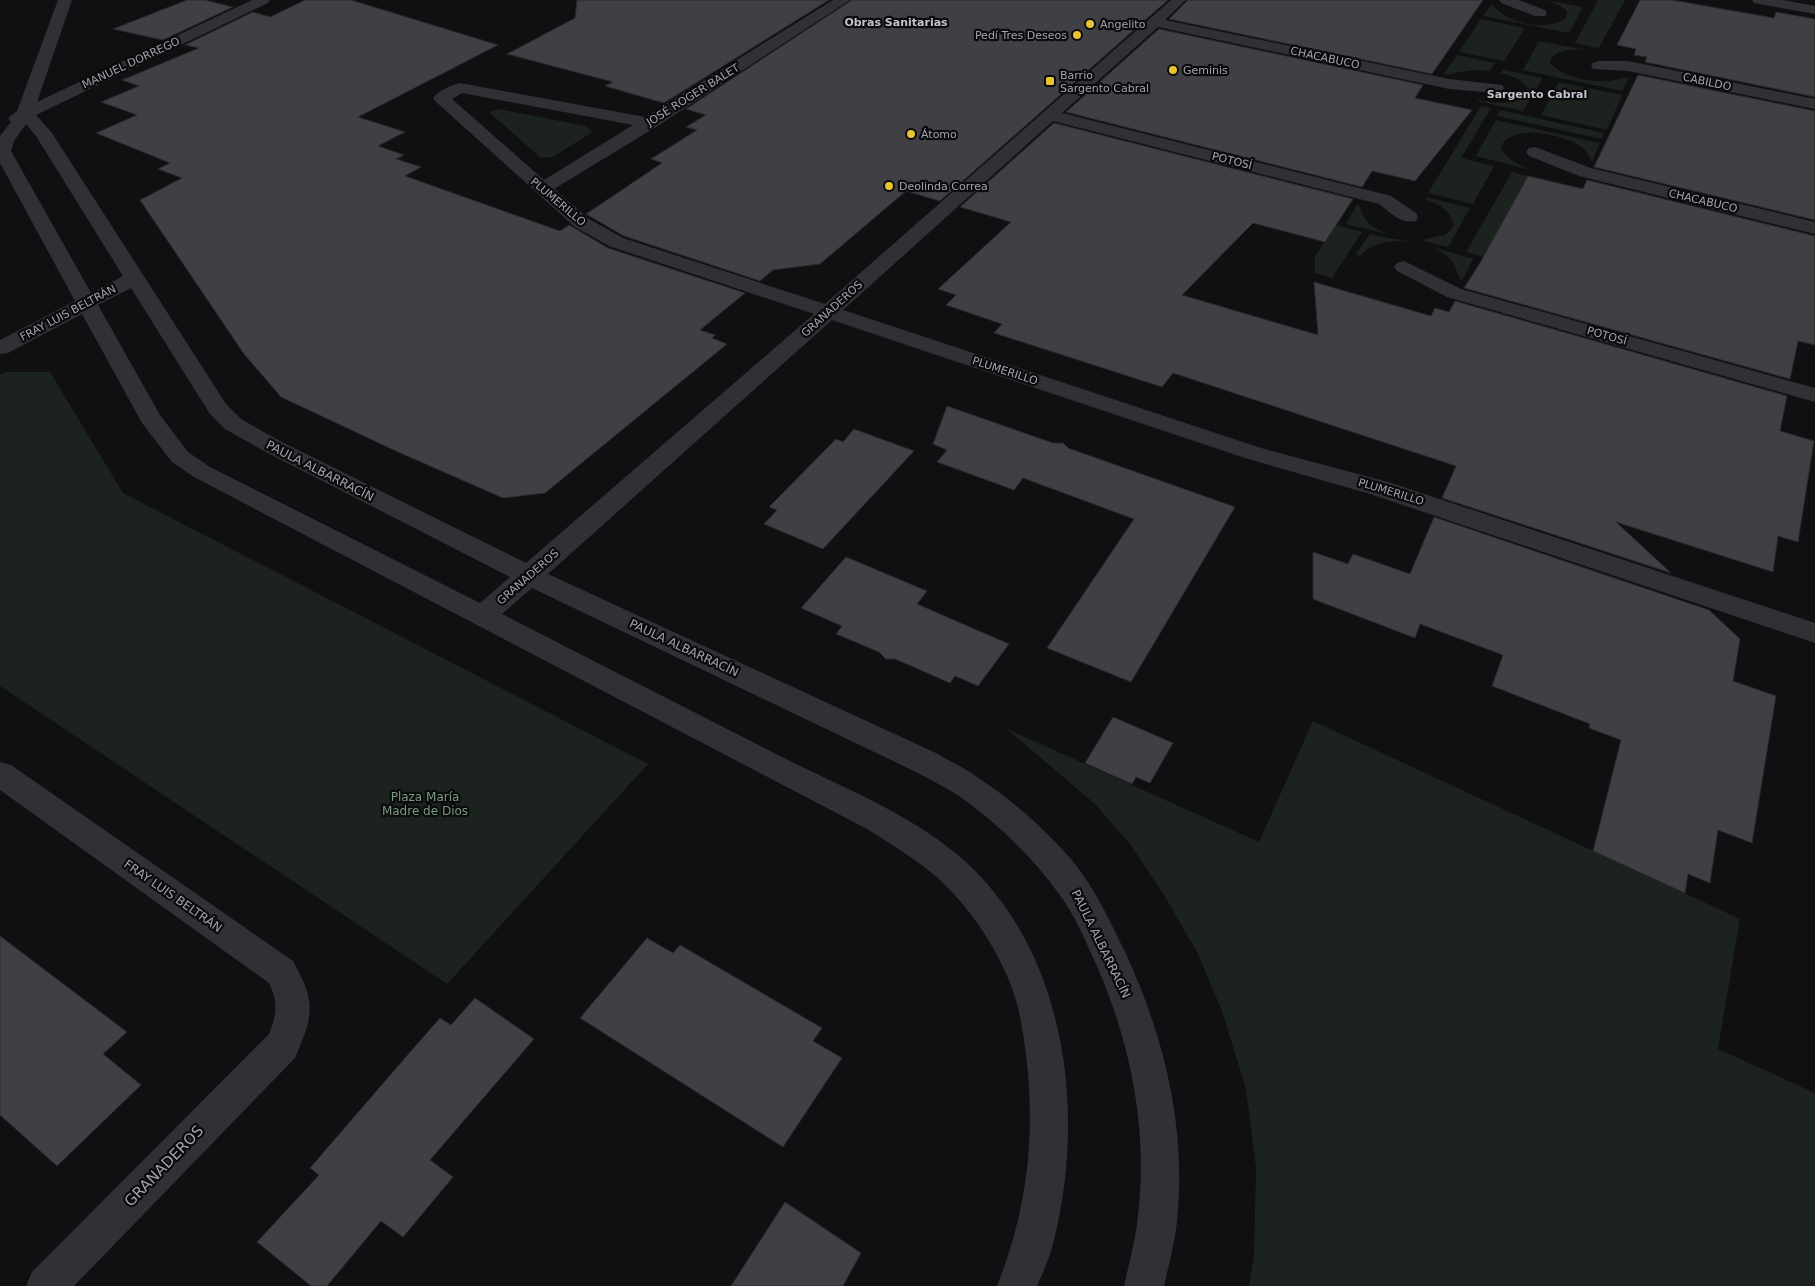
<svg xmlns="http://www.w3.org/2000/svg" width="1815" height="1286" viewBox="0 0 1815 1286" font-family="'DejaVu Sans',sans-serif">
	<rect width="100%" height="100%" fill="#100f11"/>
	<!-- green -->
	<path fill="#1c231e" d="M1545 0 1583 7 1569 33 1483 16 1492 4C1505 23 1546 33 1566 18L1567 11 1559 5Z
		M1598 0H1625L1599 48 1575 43Z
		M1481 19 1525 28 1504 61 1459 52Z
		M1539 41 1591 51C1578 49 1553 47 1550 63 1564 78 1590 82 1610 81 1616 80 1623 78 1629 77L1622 91 1523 70Z
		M1457 55 1495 63 1490 71 1473 70 1443 75Z
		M1503 70 1543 78 1523 111 1477 101 1478 100C1494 103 1511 105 1525 97L1528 90C1524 79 1512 76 1501 73Z
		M1559 82 1622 95 1607 130 1541 115Z
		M1481 106 1491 108 1461 158 1494 166 1473 204 1428 193Z
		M499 109 585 126 592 131 591 133 553 157 541 158 489 112Z
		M1500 110 1604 133 1602 139 1497 116Z
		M1496 120 1600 143 1592 162C1590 158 1587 152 1584 149 1568 135 1511 122 1501 147 1505 159 1519 165 1531 170L1476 156Z
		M1512 172 1528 176 1484 257 1466 252Z
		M1426 197 1470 208 1448 247 1420 240 1445 235 1454 226C1451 210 1439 204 1425 199Z
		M1358 203C1365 224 1374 230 1396 236L1346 224Z
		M1336 225 1362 232 1332 278 1315 273V256Z
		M1370 234C1384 238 1398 239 1412 242 1433 247 1453 253 1473 259L1462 281C1455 272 1457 263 1446 255 1425 239 1377 234 1360 256L1355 255Z
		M5 372H50L123 493 648 764 447 984 0 686V375Z
		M1313 721 1740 919 1718 1049 1815 1093V1286H1249L1254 1256 1256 1167 1246 1089 1222 1011 1197 952 1164 895 1130 844 1095 804 1007 729 1259 842Z"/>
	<!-- building -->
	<path fill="#3f3f44" stroke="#2a2a2d" d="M187 0H205L233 7 163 40 113 29Z
		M305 0H351L498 45 358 117 405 132 378 146 404 155 396 159 421 167 405 176 560 231 569 225 608 248 745 293 700 330 715 335 712 338 727 344 545 493 503 498 398 452 281 397 244 354 140 200 182 178 158 169 170 163 96 133 137 115 101 102 139 86 122 80 199 48 185 45 253 12 270 17Z
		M577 0H829L664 103 605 86 613 82 507 54 575 18Z
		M852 0H1168L940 201 906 191 820 264 773 270 760 281 624 236 586 214 662 163 651 159 697 130 686 127 706 115 686 109Z
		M1188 0H1483L1432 74 1169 19Z
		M1640 0H1672L1774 18 1776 12 1815 19V97L1645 62 1647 57 1634 55 1636 49 1617 45Z
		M1159 29 1423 85 1415 98 1472 110 1415 181 1372 171 1362 187 1066 112Z
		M1638 75 1815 111V220L1594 167Z
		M1054 123 1353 199 1325 242 1253 223 1182 295 1318 335 1314 282 1431 316 1435 308 1449 312 1455 301 1787 396 1780 431 1814 441 1798 542 1778 536 1773 572 1616 522 1671 573 1442 498 1456 466 1173 373 1162 387 994 333 1002 324 946 305 956 295 938 289 1011 222 960 207Z
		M1528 176 1583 189 1587 180 1815 236V345L1798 341 1790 379 1464 288 1480 263Z
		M947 406 1053 443H1063L1068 448 1235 507 1131 682 1047 648 1134 519 1023 478 1014 490 937 462 947 450 933 444Z
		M854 429 914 451 823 549 764 524 777 510 769 507 836 439 843 442Z
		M1434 517 1709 610 1740 639 1733 681 1776 696 1752 843 1718 830 1710 883 1688 874 1685 893 1593 851 1621 740 1589 728 1590 724 1492 686 1503 655 1420 624 1415 638 1313 599V552L1348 564 1353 554 1410 574Z
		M846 557 927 591 917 604 1009 644 978 686 955 676 950 683 895 659H886L879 652 836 634 842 626 801 608Z
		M1113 717 1173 743 1150 783 1136 777 1132 784 1085 763Z
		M0 936 127 1032 103 1054 141 1085 57 1166 0 1115Z
		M647 938 673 953 680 945 822 1028 813 1041 842 1058 783 1147 580 1018Z
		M475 998 534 1039 430 1160 453 1177 403 1237 381 1221 327 1286H311L257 1242 319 1175 310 1168 411 1051 440 1018 451 1025Z
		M785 1202 861 1253 843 1286H731Z"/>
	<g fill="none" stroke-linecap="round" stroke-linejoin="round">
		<!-- street -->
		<path fill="#313135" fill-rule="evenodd" d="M58 0H72L37 102 252 0H270L268 3 36 115 52 133 226 404 241 419 278 440 526 563 814 314 609 246 575 227 435 101 433 98C438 91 451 85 460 83L645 117 833 0H850L656 127 554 189 589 219 623 238 825 304 1171 0H1186L1165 20 1449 79 1502 85 1504 88 1502 91 1496 93 1449 89 1158 27 1062 113 1391 196 1416 213 1418 217 1416 221C1401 225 1390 212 1379 204L1053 121 843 310 1261 448 1388 482 1815 623V643L1370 494 1245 458 832 320 548 574 938 754C951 762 965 768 977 777 1012 800 1044 828 1071 859 1095 888 1110 921 1126 954 1166 1041 1188 1134 1176 1230 1173 1249 1168 1268 1164 1286H1124C1128 1268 1133 1249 1136 1231 1150 1139 1133 1048 1096 964 1085 940 1075 915 1059 894 1031 855 995 821 956 794 943 786 929 779 916 772L532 588 502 614C599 664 696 713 792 762 851 791 918 818 967 863 1068 957 1086 1116 1053 1244 1049 1259 1043 1272 1037 1286H997C1027 1210 1036 1137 1026 1055 1023 1032 1020 1010 1012 988 999 953 978 920 952 892 928 866 897 848 867 829L194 477 172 462 142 423 82 314 8 353 0 354V340L75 301 0 163V136L11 122 8 118 17 111ZM462 93 633 125 544 180 452 99ZM26 124 36 136 123 276 91 293 11 151 14 141ZM131 288 210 414 225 429 262 450 510 577 480 603 210 467 188 452 160 415 98 305Z
			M1499 0H1519L1545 10 1547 13 1545 16H1535L1501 3Z
			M1752 0H1783L1815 6V14L1759 4 1754 3Z
			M1599 61H1628L1815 99V109L1628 71 1593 69 1591 66 1593 63Z
			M1535 147 1591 168 1815 222V234L1579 176 1529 156 1526 152 1529 148Z
			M1404 261 1461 289 1815 388V402L1447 297 1397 271 1394 267 1397 263Z
			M0 762 11 765 293 961C317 1004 313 1015 295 1058L74 1286H26L32 1272 269 1034C277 1015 278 1001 269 983L0 790Z"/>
	</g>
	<!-- markers -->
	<g fill="#e7c331" stroke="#0b0b0c" stroke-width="2">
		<circle cx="1090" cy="24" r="5"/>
		<circle cx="1077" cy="35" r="5"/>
		<circle cx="1173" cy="70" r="5"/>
		<rect x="1045" y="76" width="10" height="10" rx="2.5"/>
		<circle cx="911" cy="134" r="5"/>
		<circle cx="889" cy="186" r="5"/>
	</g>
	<g text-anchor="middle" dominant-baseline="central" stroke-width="4.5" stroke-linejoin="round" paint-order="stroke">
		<!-- far-neighbourhood labels -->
		<g font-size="11" font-weight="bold" fill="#c2c3cd" stroke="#0b0b0c">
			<text x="896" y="22">Obras Sanitarias</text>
			<text x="1537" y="94">Sargento Cabral</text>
		</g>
		<!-- far-poi labels -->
		<g font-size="11" fill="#a1a4b1" stroke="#0b0b0c" text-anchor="start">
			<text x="1100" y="24">Angelito</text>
			<text x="1067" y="35" text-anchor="end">Pedí Tres Deseos</text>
			<text x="1183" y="70">Geminis</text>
			<text x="1060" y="75">Barrio<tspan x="1060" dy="13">Sargento Cabral</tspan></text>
			<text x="921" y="134">Átomo</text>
			<text x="899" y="186">Deolinda Correa</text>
		</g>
		<!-- far-street labels -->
		<g font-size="11" fill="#a1a4b1" stroke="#0b0b0c">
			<text transform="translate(1325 58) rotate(12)">CHACABUCO</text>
			<text transform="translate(131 63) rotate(-25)">MANUEL DORREGO</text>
			<text transform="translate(1707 82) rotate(12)">CABILDO</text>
			<text transform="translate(693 95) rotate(-32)">JOSÉ ROGER BALET</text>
			<text transform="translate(1232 161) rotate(14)">POTOSÍ</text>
			<text transform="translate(1703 201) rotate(13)">CHACABUCO</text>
			<text transform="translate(558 202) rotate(40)">PLUMERILLO</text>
			<text transform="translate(832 309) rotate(-42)">GRANADEROS</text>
			<text transform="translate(68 313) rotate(-28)">FRAY LUIS BELTRÁN</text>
			<text transform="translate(1607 336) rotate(16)">POTOSÍ</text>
			<text transform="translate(1005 371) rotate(18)">PLUMERILLO</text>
			<text transform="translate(1391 492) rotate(17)">PLUMERILLO</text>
			<text transform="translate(528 577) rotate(-41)">GRANADEROS</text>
		</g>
		<!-- street labels -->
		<g font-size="12" fill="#a1a4b1" stroke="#0b0b0c">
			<text transform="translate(320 471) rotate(27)">PAULA ALBARRACÍN</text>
			<text transform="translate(684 648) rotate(25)">PAULA ALBARRACÍN</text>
			<text transform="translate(173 896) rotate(35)">FRAY LUIS BELTRÁN</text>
			<text transform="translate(1101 944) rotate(64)">PAULA ALBARRACÍN</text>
		</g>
		<!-- park labels -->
		<g font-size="12" fill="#799b80" stroke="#0b0b0c">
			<text x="425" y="797">Plaza María<tspan x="425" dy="14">Madre de Dios</tspan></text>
		</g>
		<!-- near-street labels -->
		<g font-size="15" fill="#a1a4b1" stroke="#0b0b0c">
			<text transform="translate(164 1166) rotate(-46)">GRANADEROS</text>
		</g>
	</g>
</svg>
